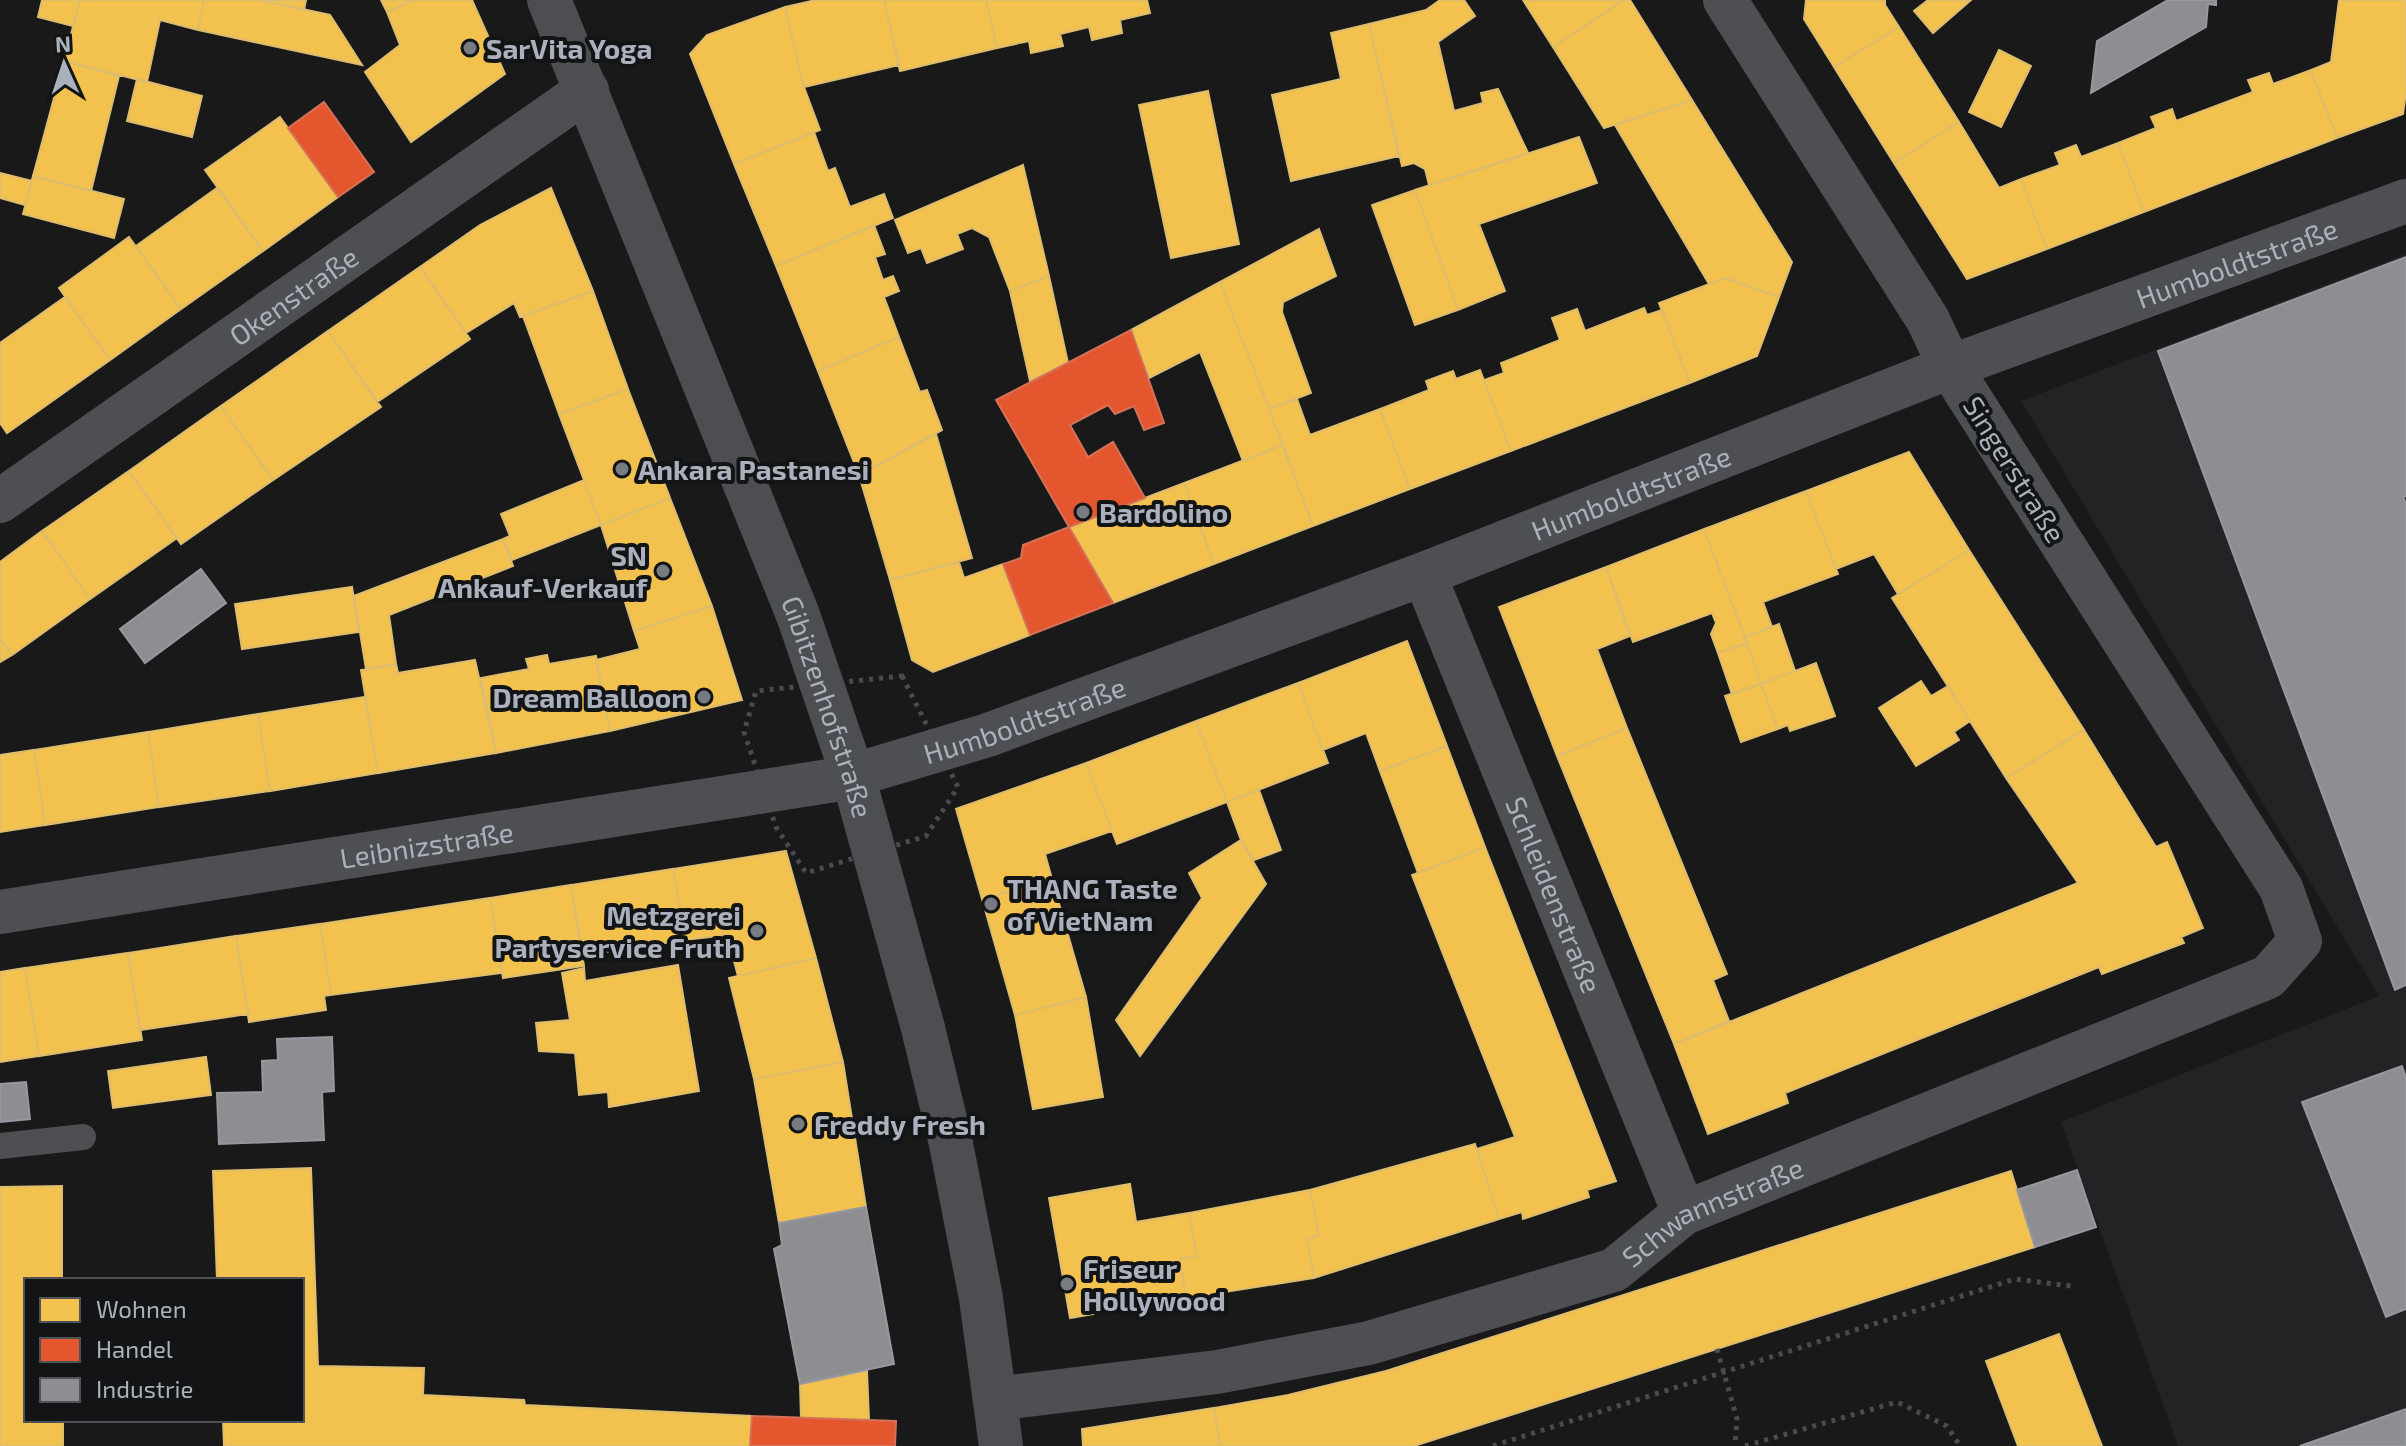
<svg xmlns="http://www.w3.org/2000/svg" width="2406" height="1446" viewBox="0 0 2406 1446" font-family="'Exo 2',sans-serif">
	<rect width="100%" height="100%" fill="#19191a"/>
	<!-- built -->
	<path fill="#232326" d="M2406 254V1446H2178L2061 1122 2379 996 2021 401Z"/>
	<!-- homes -->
	<path fill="#f2c14e" stroke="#dcbc6f" stroke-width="2" d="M42 0H80L73 26 38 17Z
		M80 0H204L198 30 160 20 147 82 64 61Z
		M204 0H260L330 15 362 65 198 30Z
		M260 0H306L304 10Z
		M381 0H414L387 12Z
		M414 0H472L505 74 411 142 365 72 400 45 387 12Z
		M816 0H884L899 65 804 87 785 7Z
		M884 0H986L997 48 900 71Z
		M986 0H1147L1150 13 1120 20 1122 33 1092 40 1089 27 1060 34 1063 46 1031 53 1029 41 997 48Z
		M1440 0H1464L1475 16 1438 42 1454 111 1483 103 1481 93 1498 89 1528 153 1429 185 1425 169 1414 163 1402 166 1369 24 1426 10Z
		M1523 0H1624L1553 47Z
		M1624 0H1630L1692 100 1604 128 1553 47Z
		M1806 0H1885V5L1899 27 1834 67 1804 19Z
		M1928 0H1971L1933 33 1914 11Z
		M2339 0H2406V92L2403 114 2337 138 2311 70 2331 62Z
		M785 7 804 87 820 130 734 164 690 54 707 35Z
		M1369 24 1399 156 1291 181 1272 95 1341 79 1331 33Z
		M1899 27 1959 122 1894 163 1834 67Z
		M1999 50 2031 66 2001 127 1969 112Z
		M64 61 119 76 91 191 33 176Z
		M2311 70 2337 138 2144 212 2118 143 2156 128 2151 117 2172 109 2176 121 2253 92 2248 80 2269 73 2273 84Z
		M137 79 202 96 192 137 127 121Z
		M1208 91 1239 244 1171 258 1139 105Z
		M1692 100 1792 262 1779 297 1725 278 1709 284 1615 125Z
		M280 117 338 197 263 251 205 170Z
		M1959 122 1999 188 2021 179 2047 249 1967 279 1894 163Z
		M814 132 828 171 835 168 850 207 884 194 893 218 776 266 734 164Z
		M1579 137 1597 183 1479 224 1505 291 1458 310 1415 190Z
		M2118 143 2144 212 2047 249 2021 179 2060 165 2055 153 2076 145 2081 157Z
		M1023 165 1049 276 1010 291 989 237 972 228 957 234 963 249 927 263 921 248 908 253 895 220Z
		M0 173 32 181 25 205 0 198Z
		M33 176 124 199 114 238 23 214Z
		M217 188 263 251 181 309 136 246Z
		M551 188 593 291 520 317 514 303 466 333 420 267 480 225Z
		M1415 190 1458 310 1415 325 1372 205Z
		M874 225 885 254 875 257 883 280 893 276 899 291 884 297 899 337 818 371 776 266Z
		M1319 229 1336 276 1283 302 1282 312 1311 393 1269 409 1220 282Z
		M129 237 181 309 110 360 59 288Z
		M420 267 470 339 377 402 328 331Z
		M1049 276 1068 363 1030 381 1010 291Z
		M1725 278 1779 297 1757 356 1690 383 1659 303Z
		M1220 282 1283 445 1243 461 1200 352 1149 378 1131 330Z
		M593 291 628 389 559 414 523 316Z
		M65 297 110 360 7 433 0 423V343Z
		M1644 308 1647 315 1662 310 1690 383 1511 451 1484 380 1504 373 1501 363 1560 340 1552 318 1577 309 1585 331Z
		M328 331 381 407 273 480 221 406Z
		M899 337 920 392 927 390 942 430 859 475 818 371Z
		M1480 370 1511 451 1410 489 1380 409 1429 390 1426 381 1453 371 1456 379Z
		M628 389 670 498 601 525 559 414Z
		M1297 399 1310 435 1380 409 1410 489 1313 526 1269 409Z
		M221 406 273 480 181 544 129 471Z
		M936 434 972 558 890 580 859 475Z
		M1283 445 1313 526 1214 564 1184 483Z
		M1909 452 1969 550 1898 594 1874 554 1836 569 1806 491Z
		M129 471 177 538 90 599 42 531Z
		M584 480 601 525 512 560 503 539 510 536 501 514Z
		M1184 483 1214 564 1113 603 1069 527Z
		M1806 491 1838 574 1763 602 1772 627 1745 637 1704 529Z
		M670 498 712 606 634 631 601 525Z
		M1704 529 1747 643 1718 653 1711 634 1716 623 1712 613 1633 642 1606 567Z
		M42 531 90 599 12 655 0 638V562Z
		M503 539 513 566 389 615 396 664 366 669 354 596Z
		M1969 550 2084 730 2006 778 1892 598Z
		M959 562 964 578 1003 564 1030 635 933 672 912 660 890 580Z
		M1606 567 1630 636 1597 649 1627 728 1557 756 1499 607Z
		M352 587 359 632 242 649 235 604Z
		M712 606 742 700 610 731 596 660 640 649 634 631Z
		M1779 624 1795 671 1761 684 1745 637Z
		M0 638 12 655 0 662Z
		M1407 641 1447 746 1380 771 1366 733 1323 750 1298 683Z
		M1747 643 1761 684 1732 694 1718 653Z
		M547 655 549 664 596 656 610 731 496 753 481 678 529 669 526 659Z
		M475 660 496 753 378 773 361 670 396 664 398 673Z
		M1816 663 1835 716 1790 731 1788 725 1778 729 1761 684Z
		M1921 681 1931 696 1948 686 1970 721 1954 732 1959 740 1916 766 1879 708Z
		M1298 683 1328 763 1227 802 1196 721Z
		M1761 684 1778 729 1741 742 1725 696Z
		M365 697 378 773 270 791 258 714Z
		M258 714 270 791 159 807 148 732Z
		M1196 721 1227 802 1117 844 1086 763Z
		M1627 728 1727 974 1713 980 1729 1021 1674 1044 1557 756Z
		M2084 730 2156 847 2167 842 2203 928 2181 937 2184 943 2102 974 2099 967 1785 1093 1788 1103 1708 1134 1674 1044 2078 883 2006 778Z
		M148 732 159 807 45 825 34 750Z
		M1447 746 1485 847 1418 873 1380 771Z
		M34 750 45 825 0 832V755Z
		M1086 763 1112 831 1045 854 1052 879 982 899 956 809Z
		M1259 790 1281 850 1254 860 1241 840 1227 802Z
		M1241 840 1266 884 1140 1056 1116 1020 1202 898 1189 873Z
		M1485 847 1616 1181 1587 1190 1589 1197 1523 1219 1522 1212 1499 1219 1477 1149 1515 1137 1412 875Z
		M786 851 816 958 738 976 727 935 685 940 673 869Z
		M673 869 685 940 582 956 571 885Z
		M1052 879 1086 997 1015 1015 982 899Z
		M571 885 584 966 503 978 490 898Z
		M490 898 502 973 331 995 320 924Z
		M320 924 331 995 324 996 326 1010 249 1022 236 936Z
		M236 936 248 1014 140 1030 128 953Z
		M128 953 142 1040 39 1056 25 968Z
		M816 958 843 1062 754 1079 729 978Z
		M678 965 699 1091 609 1107 608 1092 579 1095 575 1053 539 1051 536 1023 570 1020 562 973 584 968 585 981Z
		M25 968 39 1056 0 1062V972Z
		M1086 997 1103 1097 1033 1109 1015 1015Z
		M206 1057 211 1095 113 1108 108 1071Z
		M843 1062 866 1207 779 1223 754 1079Z
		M1475 1144 1499 1219 1314 1278 1307 1240 1319 1235 1310 1190Z
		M311 1168 318 1366 424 1368 423 1395 524 1400 525 1405 752 1416 750 1446H224L223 1420H302V1280H217L213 1171Z
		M2011 1171 2035 1247 1414 1446H1220L1214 1408 1288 1395 1386 1371Z
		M1130 1184 1136 1222 1189 1213 1197 1256 1180 1259 1186 1298 1070 1318 1049 1198Z
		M62 1186V1280H26V1420H63V1446H0V1187Z
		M1310 1190 1319 1235 1307 1240 1314 1278 1186 1298 1180 1259 1197 1256 1189 1213Z
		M2059 1334 2102 1446H2018L1986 1361Z
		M867 1371 869 1420 801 1418 800 1384Z
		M1214 1408 1220 1446H1083L1082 1429Z"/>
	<!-- shops -->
	<path fill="#e4572e" stroke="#d37259" stroke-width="2" d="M324 102 374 172 338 197 288 128Z
		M1131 330 1164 423 1144 430 1134 406 1115 414 1108 405 1070 425 1088 457 1113 442 1145 498 1069 527 996 400Z
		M1069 527 1113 603 1030 635 1003 564 1021 558 1023 545Z
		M752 1416 896 1421 895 1446H750Z"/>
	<!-- industry -->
	<path fill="#8d8d92" stroke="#96989f" stroke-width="2" d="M2168 0H2216V5L2208 4 2206 27 2091 93 2097 41Z
		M2406 257V496L2403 497 2406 504V985L2395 990 2158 351Z
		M201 569 226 603 145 663 120 629Z
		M332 1037 334 1091 322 1092 324 1140 219 1144 217 1093 263 1092 262 1061 278 1060 277 1039Z
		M2402 1066 2406 1078V1309L2386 1317 2302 1102Z
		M26 1082 30 1119 0 1122V1084Z
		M2077 1170 2096 1227 2035 1247 2017 1190Z
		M866 1207 894 1364 800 1384 774 1249 782 1245 779 1223Z
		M2406 1409V1446H2300Z"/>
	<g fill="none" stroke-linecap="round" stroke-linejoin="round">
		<!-- path -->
		<path stroke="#494b4e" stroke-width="5" stroke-dasharray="4 6" stroke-linecap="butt" d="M902 676 958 787 926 836 806 873 776 827 744 732 756 691Z
			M1717 1349 1737 1419 1735 1446
			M1493 1446 2015 1279 2071 1286
			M1745 1446 1897 1402 1947 1426 1960 1446"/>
		<!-- lane -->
		<path stroke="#4d4f53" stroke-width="26" d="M0 1146 83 1137"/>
		<!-- street -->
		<g stroke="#4d4f53" stroke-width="44">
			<path id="s1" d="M0 501 587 90"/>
			<path id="s2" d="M1424 574 1684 1213"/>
			<path id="s3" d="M0 912 841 779 988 735 1424 574 1950 367 2406 201"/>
			<path id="s4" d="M995 1399 1217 1372 1369 1343 1614 1270 1684 1213 2268 977 2300 941 2281 888 1950 367 1928 320 1725 0"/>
		</g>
		<!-- secondary -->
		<path stroke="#4c4e51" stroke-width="44" id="s5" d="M549 0 798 615 853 776 923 1028 951 1144 981 1298 1001 1446"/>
		<!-- tram -->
		<path stroke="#4e4f52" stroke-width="2" d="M535 0 805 672 867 854 927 1082 951 1191 971 1296 994 1446
			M561 0 833 683 884 849 943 1069 990 1291 1007 1397 1012 1446"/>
	</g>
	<!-- markers -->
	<g fill="#777c83" stroke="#131416" stroke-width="3">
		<circle cx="470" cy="48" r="8"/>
		<circle cx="622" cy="469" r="8"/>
		<circle cx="1083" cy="512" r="8"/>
		<circle cx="663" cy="571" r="8"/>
		<circle cx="704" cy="697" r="8"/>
		<circle cx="991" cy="904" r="8"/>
		<circle cx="757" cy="931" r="8"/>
		<circle cx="798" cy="1124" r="8"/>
		<circle cx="1067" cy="1284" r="8"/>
	</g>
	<g text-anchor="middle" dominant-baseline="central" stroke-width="8" stroke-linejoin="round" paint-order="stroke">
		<!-- poi labels -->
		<g font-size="28" font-weight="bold" fill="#aab1bc" stroke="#131416" text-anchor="start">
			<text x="486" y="48">SarVita Yoga</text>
			<text x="638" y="469">Ankara Pastanesi</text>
			<text x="1099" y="512">Bardolino</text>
			<text x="647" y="555" text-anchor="end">SN<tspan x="647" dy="32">Ankauf-Verkauf</tspan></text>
			<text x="688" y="697" text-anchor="end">Dream Balloon</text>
			<text x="1007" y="888">THANG Taste<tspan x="1007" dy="32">of VietNam</tspan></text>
			<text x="741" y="915" text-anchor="end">Metzgerei<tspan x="741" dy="32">Partyservice Fruth</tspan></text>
			<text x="814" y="1124">Freddy Fresh</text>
			<text x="1083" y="1268">Friseur<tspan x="1083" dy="32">Hollywood</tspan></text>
		</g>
		<!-- street labels -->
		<g font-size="28" fill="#aab1bc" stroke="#131416">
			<text stroke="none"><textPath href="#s3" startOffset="2340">Humboldtstraße</textPath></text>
			<text stroke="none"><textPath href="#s1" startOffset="358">Okenstraße</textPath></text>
			<text transform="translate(2015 469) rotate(58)">Singerstraße</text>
			<text stroke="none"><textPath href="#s3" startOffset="1692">Humboldtstraße</textPath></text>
			<text stroke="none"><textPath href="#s5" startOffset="760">Gibitzenhofstraße</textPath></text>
			<text stroke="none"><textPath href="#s3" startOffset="1044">Humboldtstraße</textPath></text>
			<text stroke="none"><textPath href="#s3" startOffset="432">Leibnizstraße</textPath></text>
			<text stroke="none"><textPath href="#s2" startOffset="346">Schleidenstraße</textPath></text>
			<text stroke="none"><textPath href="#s4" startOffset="750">Schwannstraße</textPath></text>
		</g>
	</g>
	<!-- legend -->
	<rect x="24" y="1278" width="280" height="144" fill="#131416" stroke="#4f5358" stroke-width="2"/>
	<rect x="40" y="1298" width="40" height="24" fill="#f2c14e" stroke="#4f5358" stroke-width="2"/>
	<text x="96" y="1318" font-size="24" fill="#aab1bc">Wohnen</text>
	<rect x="40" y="1338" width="40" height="24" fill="#e4572e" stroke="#4f5358" stroke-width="2"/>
	<text x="96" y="1358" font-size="24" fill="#aab1bc">Handel</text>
	<rect x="40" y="1378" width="40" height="24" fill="#8d8d92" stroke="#4f5358" stroke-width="2"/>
	<text x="96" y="1398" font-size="24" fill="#aab1bc">Industrie</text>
	<!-- north arrow -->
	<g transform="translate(64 64) rotate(357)" stroke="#131416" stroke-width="6" paint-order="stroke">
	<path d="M0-6L14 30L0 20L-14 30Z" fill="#aab1bc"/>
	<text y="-12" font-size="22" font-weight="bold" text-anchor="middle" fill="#aab1bc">N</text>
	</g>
</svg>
